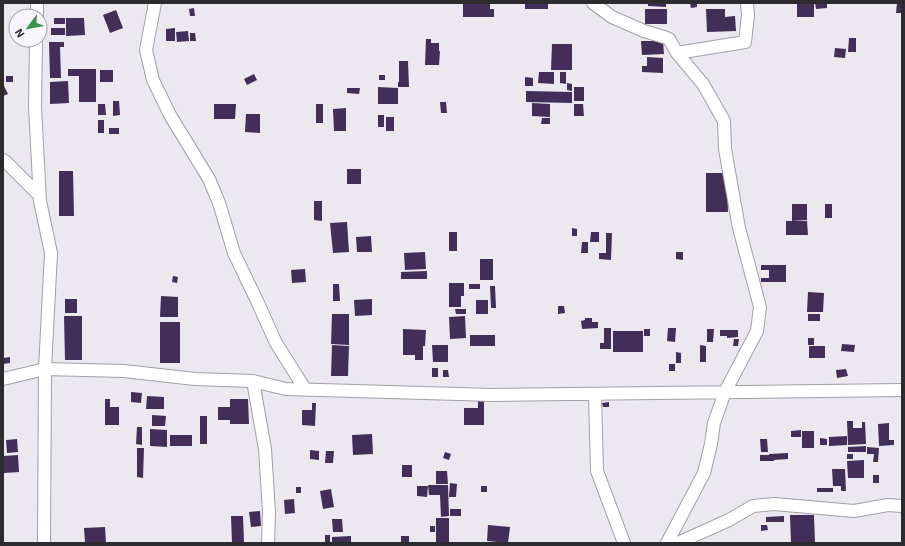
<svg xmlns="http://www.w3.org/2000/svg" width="905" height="546" viewBox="0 0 905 546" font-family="'Exo 2',sans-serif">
	<rect width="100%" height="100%" fill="#ebe8f0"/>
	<!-- building -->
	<path fill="#422e58" d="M463 3H490V9H494V17H463Z
		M525 3H548V9H525Z
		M648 3H666V7L648 6Z
		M690 3H697V7L691 8Z
		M797 3H814V17H797Z
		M815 3H827V8L816 9Z
		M897 3H902V13H896Z
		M194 8 195 16H190L189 9Z
		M645 9H667V24H645Z
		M706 9H725V17L735 16 736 31 707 32Z
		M116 10 123 28 110 33 103 15Z
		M54 18H65V24H54Z
		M66 18H84L85 35 66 36Z
		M51 28H65V35H51Z
		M175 28V41H166V29Z
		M188 31 189 41 177 42 176 32Z
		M190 33H195L196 41H190Z
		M849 38H856V52H848Z
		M426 39H431V43H439V51H440L439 65H425Z
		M641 41H663L664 54 642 55Z
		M49 42H64V47H60L61 78H50Z
		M552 44H572V70H551Z
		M835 48 846 49 845 58 834 57Z
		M647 57 663 58V73L642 72V66H647Z
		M399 61H408L409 87H398V82H399Z
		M68 69H96V102H79V76H68Z
		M100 70H113V82H100Z
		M539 72H554V84L538 83Z
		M560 72H566V84L560 83Z
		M254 74 257 80 247 85 244 79Z
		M379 75H385V80H379Z
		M6 76H13V82H6Z
		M525 77 533 78V86H525Z
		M68 81 69 103 50 104V82Z
		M567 83 572 84V91L567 90Z
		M3 86H4L8 94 3 96Z
		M378 87 398 88V104H378Z
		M574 87H584V101H574Z
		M347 88H360L359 94 347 93Z
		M526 91 572 92V103L526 102Z
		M113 101H119L120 115 113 116Z
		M440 102H446L447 113H441Z
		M532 103 550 104V117L532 116Z
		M98 104H105L106 115H98Z
		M214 104H236L235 119H214Z
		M316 104H323V123H316Z
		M574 104H583L584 116H574Z
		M346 108V131H334L333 109Z
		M246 114H260V133L245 132Z
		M378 115H384V127H378Z
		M386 117H394V131H386Z
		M542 118H550V124H541Z
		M98 120H104V133H98Z
		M109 128H119V134H109Z
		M347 169H361V184H347Z
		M59 171H73L74 216H59Z
		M706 173H727L728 212H706Z
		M314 201H322V221L314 220Z
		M792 204H807V220L792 221Z
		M825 204H832V218H825Z
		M786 221H807L808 235H786Z
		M347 222 349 252 333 253 330 223Z
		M572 228 577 229V236H572Z
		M449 232H457V251H449Z
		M591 232H599V242H590Z
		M606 233H612L611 260 599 259V253H606Z
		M371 236 372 252H357L356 237Z
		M582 242H588V253H581Z
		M425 252 426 269 405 270 404 253Z
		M676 252H683V260L676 259Z
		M480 259H493V280H480Z
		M761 265H786V282H761V278H769V270H761Z
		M305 269 306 282 292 283 291 270Z
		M427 271V279H401V272Z
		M173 276 178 277 177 283 172 282Z
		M449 283H464V296H461V307H449Z
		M333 284H339L340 301H333Z
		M469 284H480V289H469Z
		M490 286H495L496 308H491Z
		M808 292 824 293 823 312H807Z
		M161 296 178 297V317H160Z
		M65 299H77V313H65Z
		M372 299V315L355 316 354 300Z
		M476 300H488V314H476Z
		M558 306H564L565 313 558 314Z
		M455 309H466V314H456Z
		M332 314H349V345L331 344Z
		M808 314H820V321H808Z
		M64 316H82V360H65Z
		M465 316 466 338 450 339 449 317Z
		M585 318H592V322H598V328L582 329 581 321 585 320Z
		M160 322H180V363H160Z
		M604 328H611V349H600V343H604Z
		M668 328H676L675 342 667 341Z
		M403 329 426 330 425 346H423V360H415V355H403Z
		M644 329H650V336H644Z
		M707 329H714L713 342H707Z
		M720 330H738V337L727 338V336H720Z
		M613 331H643V352H613Z
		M470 335H495V346H470Z
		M808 338H814V345H808Z
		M734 339H739L738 346H733Z
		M842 344 855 345 854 352 841 351Z
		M332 345 349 346 348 376H331Z
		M432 345H448V362H433Z
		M700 345 706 346V362H700Z
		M809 346H825V358H809Z
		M676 352 681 353V363H676Z
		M10 357V363L3 364V358Z
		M669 364H675V371H669Z
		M432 368H438V377H432Z
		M846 369 848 376 837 378 836 370Z
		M443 370H448L449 377H443Z
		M131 392 142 393 141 403 131 402Z
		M147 396 164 397V409H146Z
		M105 399H110V407H119V425H105Z
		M230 399H248L249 424H230V420H218V407H230Z
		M478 399H484V425H464V408H478Z
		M609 402V407H603L602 403Z
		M312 403H316L315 426 302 425V410H312Z
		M152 415 166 416 165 426H152Z
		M200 416H207V444H200Z
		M847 421H853V428H862V422H865L866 444 848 445Z
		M889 423V440H894V445L879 446 878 424Z
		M137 427H142V445L136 444Z
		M150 429 167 430V447L150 446Z
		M801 430V437H791V431Z
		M802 431H814V448H802Z
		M372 434 373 454 353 455 352 435Z
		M170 435H192V446H170Z
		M847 436V445L829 446V437Z
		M820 438 827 439V445H820Z
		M17 439 18 452 7 453 6 440Z
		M760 439H767L768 452H761Z
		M866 446V452H848V447Z
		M867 447 879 448 878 462H873L874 454H867Z
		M137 448H144L143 478 137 477Z
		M310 450 319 451V460L310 459Z
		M326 451H334L333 463H325Z
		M445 452 451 454 449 460 443 458Z
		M788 453V459L774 460V461H760V455H769V454Z
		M847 454H853V459H847Z
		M18 455 19 472 4 473V456Z
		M864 460V478H848L847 461Z
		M402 465H412V477H402Z
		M832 469H845L846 491H841V486H833Z
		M436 471H447L448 484H436Z
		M873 475H879V483H873Z
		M450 483 457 484 456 497H449Z
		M428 485H448L449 516 441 517 440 495H429Z
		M417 486H428L427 497 417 496Z
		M481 486H487V492H481Z
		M296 487H301V493H296Z
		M817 488H833V492H817Z
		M331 489 334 507 323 509 320 491Z
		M294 499 295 513 285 514 284 500Z
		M450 509H461V516H450Z
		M260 511 261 526 251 527 249 512Z
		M790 515H814L815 543H791Z
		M231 516H243L244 543H232Z
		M784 516V522H766V517Z
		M436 518H449V543H436Z
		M332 519H342L343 532H333Z
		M488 525 510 527 508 543 487 541Z
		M761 525H767L768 530 761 531Z
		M430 526H435V532H430Z
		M105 527 106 543H85L84 528Z
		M325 535H330V543H325Z
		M351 536V543H332V537Z
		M401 536H409V543H401Z"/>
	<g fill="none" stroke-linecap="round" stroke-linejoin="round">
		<defs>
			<path id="minor" d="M155 3 146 50 153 80 170 115 209 179 219 203 234 253 258 303 276 343 305 389
				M593 3 612 17 644 31 664 37 669 39 677 53
				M37 16V3
				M36 40 35 107 40 201 51 253 45 369 124 371 195 379 253 381 286 389 493 395 902 390
				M3 160 5 161 39 195
				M3 379 45 369 44 543
				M253 381 265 449 269 512 268 543
				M595 395 597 471 624 543
				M667 543 704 473 711 444 714 423 725 392 757 331 760 307 739 228 725 149 724 121 703 84 677 53 745 42 748 15 747 3
				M678 543 729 520 753 506 774 504 854 511 888 505 902 506"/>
		</defs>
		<!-- minor casing -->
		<use href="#minor" stroke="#a29fa7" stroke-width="14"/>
		<!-- minor -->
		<use href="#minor" stroke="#fff" stroke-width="12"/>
	</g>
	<!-- border -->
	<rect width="905" height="546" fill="none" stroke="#2c2b2e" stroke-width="8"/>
	<!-- north arrow -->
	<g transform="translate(28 28) rotate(238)"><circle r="19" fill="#f9f5fe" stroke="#a7a4ab"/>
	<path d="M0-3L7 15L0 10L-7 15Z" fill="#389548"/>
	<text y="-6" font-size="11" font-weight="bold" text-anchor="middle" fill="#2c2b2e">N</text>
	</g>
</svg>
